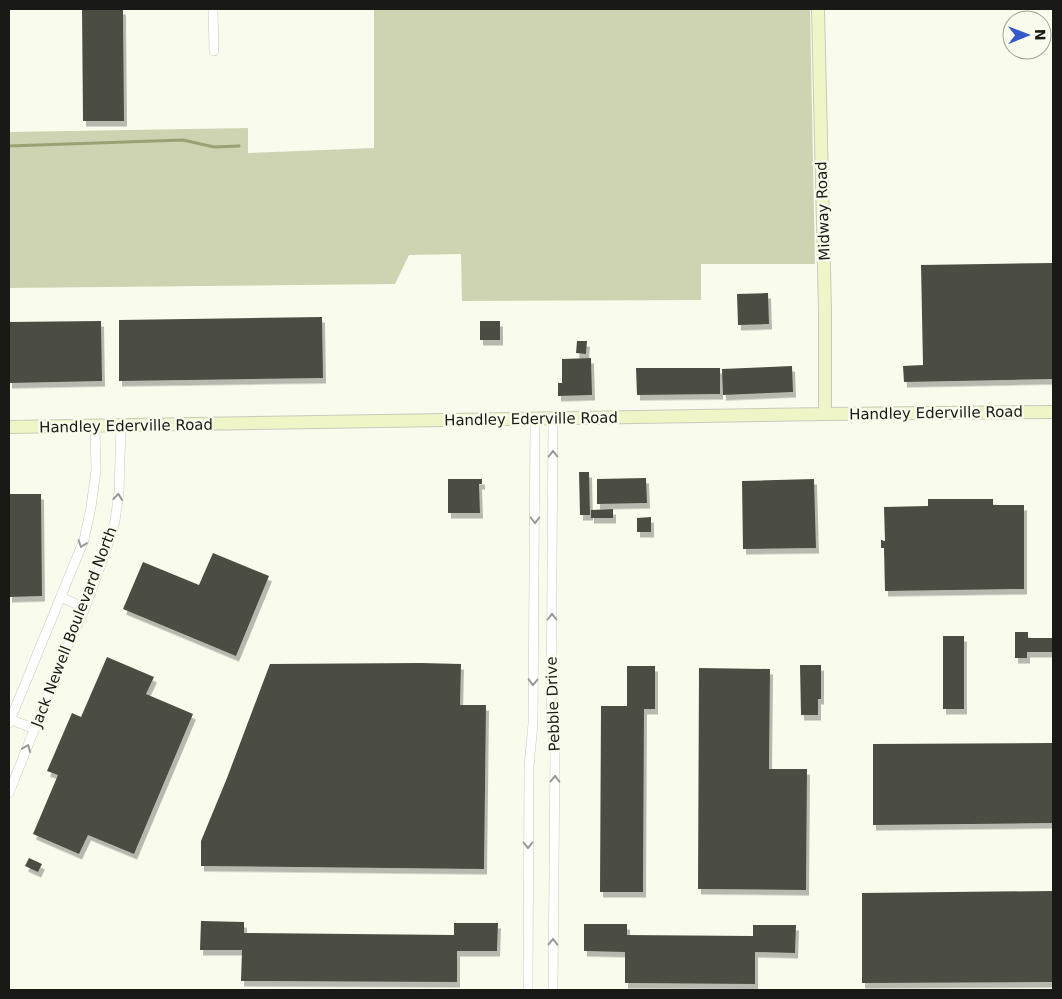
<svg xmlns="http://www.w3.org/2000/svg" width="1062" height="999" viewBox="0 0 1062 999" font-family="'DejaVu Sans',sans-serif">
	<defs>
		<filter id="shadow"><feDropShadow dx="3" dy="5.5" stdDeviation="0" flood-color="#0004"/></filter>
	</defs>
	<rect width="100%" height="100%" fill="#f9fced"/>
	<!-- green -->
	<path fill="#ced4b2" d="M374 9H810L815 264H701V300L462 301 461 254 409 255 395 284 9 288V132L248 128V153L374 148Z"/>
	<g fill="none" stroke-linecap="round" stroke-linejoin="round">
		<!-- stream -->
		<path stroke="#99a175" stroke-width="3" d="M9 146 183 140 214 147 239 146"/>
	</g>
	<!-- building -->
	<path fill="#4b4e42" filter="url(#shadow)" d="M82 9H123L124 121H83Z
		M1053 263V379L904 382 903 366 923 365 921 265Z
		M768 293 769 324 738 325 737 294Z
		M322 317 323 378 119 381V320Z
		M101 321 102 381 9 383V322Z
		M480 321H500V340H480Z
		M577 341H587L586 354 576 353Z
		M591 358 592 395 558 396V383H562V359Z
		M792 366 793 392 723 395 722 369Z
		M636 368H720V394L637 395Z
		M579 472H589L590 515H580Z
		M646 478 647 503 597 504V479Z
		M448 479H482V484H479L480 513H448Z
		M814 479 816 548 743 549 742 481Z
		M9 494H41L42 596 9 597Z
		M928 499H993V505H1024V589L885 591 884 548H881V540L885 541 884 507 928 506Z
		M613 509V518H591V510Z
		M651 517V532H637V518Z
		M213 553 269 576 236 656 123 609 143 562 199 585Z
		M1015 632H1028V638H1053V652H1027V658H1015Z
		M943 636H964V709H943Z
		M107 657 154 677 146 694 193 714 134 854 88 835 79 854 33 834 58 775 47 771 72 713 81 717Z
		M421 663 461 664 460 705H486L484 869 201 866V841L227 778 270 664Z
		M800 665H821V699H818V715H801Z
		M627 666H655V709H644L643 892H600L601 706H627Z
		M699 668 770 669 769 769H807L806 890 698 889Z
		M1053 743V823L873 825V744Z
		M29 858 42 864 38 872 25 866Z
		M1053 891V982L862 983V893Z
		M201 921 244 922V933L454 935V923H498L497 951H457V982L241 981 242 950H200Z
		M584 924H627V935L753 936V925H796L795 953 755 952V984L625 983V952L584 951Z"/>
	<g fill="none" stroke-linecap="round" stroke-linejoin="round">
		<defs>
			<path id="minor" d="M213 9 214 51
				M61 597 85 608
				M9 719 35 729
				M9 723 84 540 91 507 96 470 95 426
				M9 793 63 657 85 608 106 551 115 521 119 492 121 426
				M528 990 529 766 533 724 535 419
				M553 990 555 751 551 722 553 418"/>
			<path id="secondary" d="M818 9 825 311V414
				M9 427 825 414 1053 412"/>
		</defs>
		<!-- minor casing -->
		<use href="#minor" stroke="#c8cbbc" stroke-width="10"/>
		<!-- secondary casing -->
		<use href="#secondary" stroke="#c8cbbc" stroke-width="14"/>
		<!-- minor -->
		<use href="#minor" stroke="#fff" stroke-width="9"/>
		<!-- secondary -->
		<use href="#secondary" stroke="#eff5c6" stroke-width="12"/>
	</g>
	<!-- one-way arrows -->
	<defs><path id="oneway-chevron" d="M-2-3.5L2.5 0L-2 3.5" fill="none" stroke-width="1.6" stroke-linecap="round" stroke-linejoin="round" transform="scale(1.25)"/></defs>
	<g stroke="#989896">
		<use href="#oneway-chevron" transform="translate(553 454) rotate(-90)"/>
		<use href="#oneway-chevron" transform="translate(118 497) rotate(-84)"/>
		<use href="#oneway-chevron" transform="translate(535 520) rotate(90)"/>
		<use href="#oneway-chevron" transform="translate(82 544) rotate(109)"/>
		<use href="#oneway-chevron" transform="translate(552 617) rotate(-90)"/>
		<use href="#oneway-chevron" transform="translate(533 682) rotate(91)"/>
		<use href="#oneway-chevron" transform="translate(27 748) rotate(-68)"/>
		<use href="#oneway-chevron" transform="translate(555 779) rotate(-89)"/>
		<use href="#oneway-chevron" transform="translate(528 845) rotate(90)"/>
		<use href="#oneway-chevron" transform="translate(553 942) rotate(-89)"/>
	</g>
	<g text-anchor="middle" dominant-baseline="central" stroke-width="5" stroke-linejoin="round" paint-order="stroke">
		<!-- street labels -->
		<g font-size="15" fill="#191a15" stroke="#f9fced">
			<text transform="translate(823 211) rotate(-92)">Midway Road</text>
			<text transform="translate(936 413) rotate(-1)">Handley Ederville Road</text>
			<text transform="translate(531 419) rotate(-1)">Handley Ederville Road</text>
			<text transform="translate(126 426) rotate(-1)">Handley Ederville Road</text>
			<text transform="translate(74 627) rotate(-69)">Jack Newell Boulevard North</text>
			<text transform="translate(553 704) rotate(-92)">Pebble Drive</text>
		</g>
	</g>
	<!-- border -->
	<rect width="1062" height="999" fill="none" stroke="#191a15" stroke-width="20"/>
	<!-- north arrow -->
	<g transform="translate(1027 35) rotate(89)"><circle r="24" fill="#f9fced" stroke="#9fa297"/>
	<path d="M0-4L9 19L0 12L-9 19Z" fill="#3559ca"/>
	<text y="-8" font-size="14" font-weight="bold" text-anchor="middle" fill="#191a15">N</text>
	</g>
</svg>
